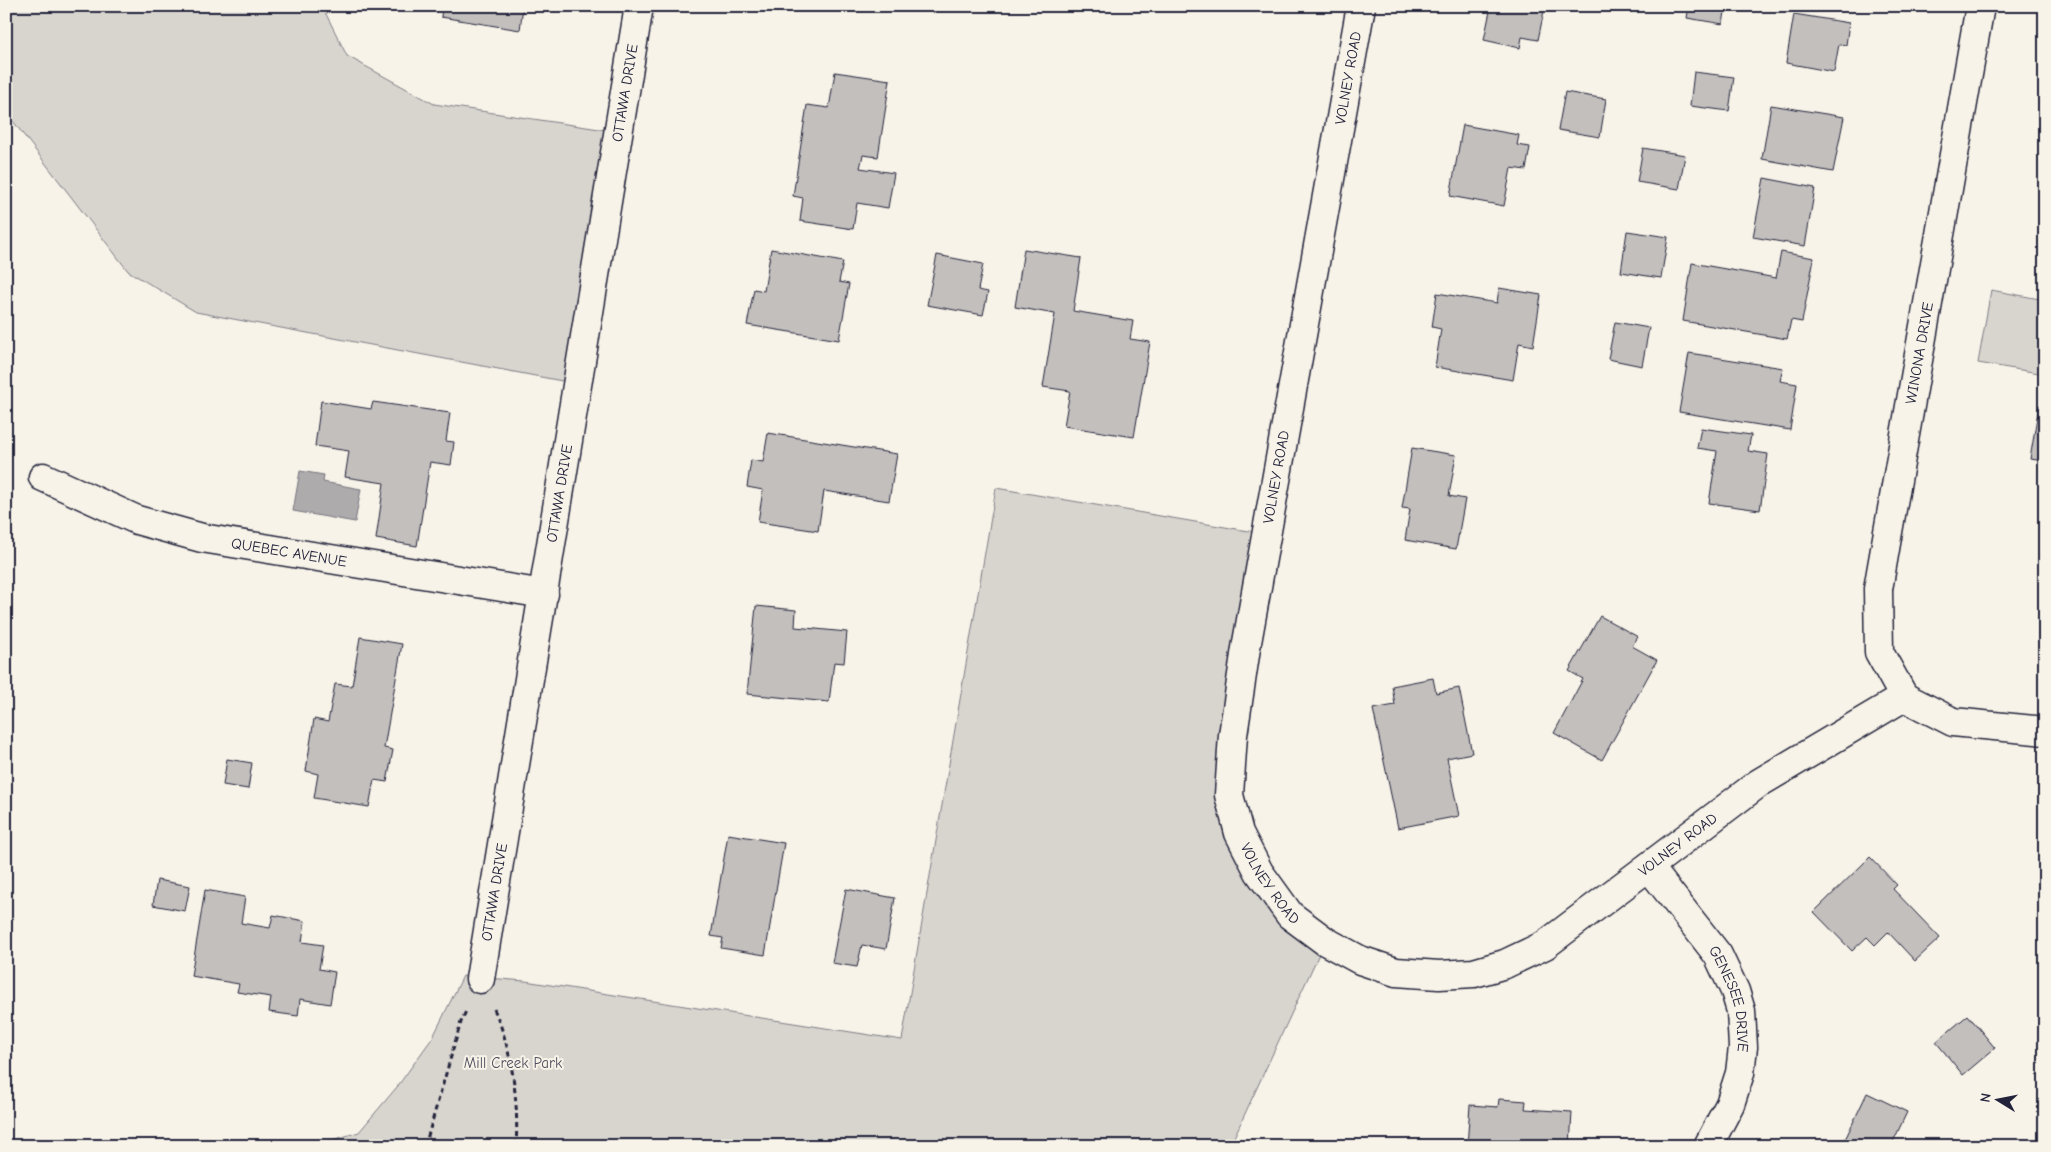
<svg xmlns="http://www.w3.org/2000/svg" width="2051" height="1152" viewBox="0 0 2051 1152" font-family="'Comic Neue',sans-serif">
	<rect width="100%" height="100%" fill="#f7f3e8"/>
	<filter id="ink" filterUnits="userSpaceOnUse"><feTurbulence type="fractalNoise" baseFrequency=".02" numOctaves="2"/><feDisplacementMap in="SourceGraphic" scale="10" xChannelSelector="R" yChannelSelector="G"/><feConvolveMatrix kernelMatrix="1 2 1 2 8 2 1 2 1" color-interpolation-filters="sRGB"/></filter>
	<g filter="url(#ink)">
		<!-- green -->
		<path fill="#d8d5cf" stroke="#7d7c85" d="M6 6H322L347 56 434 104 619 132 578 384 196 312 128 271 6 112Z
			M1991 290 2045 300V374L1978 363Z
			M996 488 1266 534 1246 648 1239 833 1325 941 1230 1146H312L359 1132 397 1087 433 1037 463 976 525 981 902 1040Z"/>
		<!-- water -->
		<path fill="#aeabad" stroke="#76747f" d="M300 471 324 475 323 482 361 489 355 522 293 511Z"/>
		<!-- building -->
		<path fill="#c2bfbd" stroke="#22223b" d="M442 6H523L520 30 441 17Z
			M1491 6H1545L1538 40 1522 37 1520 48 1484 40Z
			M1689 6H1726L1723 24 1687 18Z
			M1794 14 1849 23 1846 45 1839 44 1834 72 1786 63Z
			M835 72 890 80 878 157 863 155 860 168 894 173 888 208 857 203 853 229 800 221 803 198 793 196 807 105 829 108Z
			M1694 72 1734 77 1729 111 1690 106Z
			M1565 92 1606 99 1600 137 1558 130Z
			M1771 105 1844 117 1833 172 1762 159Z
			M1463 125 1519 135 1517 145 1530 147 1526 170 1511 168 1504 206 1450 196Z
			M1643 148 1685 155 1679 189 1637 182Z
			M1764 178 1815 188 1805 246 1753 237Z
			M1627 231 1668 237 1661 278 1621 272Z
			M771 249 843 262 839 282 849 284 839 340 747 325 754 289 764 291Z
			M1024 249 1081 258 1073 311 1133 321 1130 339 1150 342 1134 437 1064 426 1070 391 1043 387 1055 314 1015 307Z
			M1781 252 1814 258 1802 322 1791 320 1787 339 1683 321 1692 263 1776 278Z
			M937 255 983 264 978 290 988 292 983 315 927 305Z
			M1499 288 1541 295 1533 346 1519 343 1513 380 1435 367 1441 329 1432 327 1437 293 1497 303Z
			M1615 322 1649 328 1642 366 1608 359Z
			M1689 353 1783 368 1780 381 1797 384 1790 430 1679 412Z
			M321 401 371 409 373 402 450 413 446 441 454 442 451 465 430 462 417 546 376 539 384 483 345 477 349 451 315 446Z
			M2039 405 2045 406V461L2030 459Z
			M1701 428 1751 435 1748 451 1768 454 1760 510 1709 503 1717 451 1697 448Z
			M768 433 897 454 889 501 824 491 818 531 758 522 763 490 747 487 751 460 763 462Z
			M1412 448 1456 455 1449 496 1465 499 1456 549 1405 540 1410 509 1402 508Z
			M756 606 796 610 795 627 847 632 844 663 834 662 829 702 747 694Z
			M1600 616 1638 637 1632 646 1657 660 1602 760 1554 733 1583 679 1569 671Z
			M360 637 402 644 384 748 393 750 387 782 374 780 369 807 314 798 318 774 306 771 314 719 328 722 335 684 352 686Z
			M1433 678 1436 693 1459 688 1472 753 1447 758 1459 816 1398 828 1373 709 1395 705 1392 686Z
			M227 759 252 763 248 789 223 785Z
			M728 834 784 843 765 955 721 948 723 938 711 936Z
			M1870 857 1897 885 1893 889 1940 938 1915 961 1888 932 1875 945 1867 937 1852 951 1814 912Z
			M157 880 190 886 185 911 153 905Z
			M846 889 895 898 886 949 862 945 857 967 832 963Z
			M205 890 245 897 241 923 270 928 273 915 305 921 302 942 323 945 319 969 335 972 330 1004 300 999 298 1016 269 1012 271 997 237 992 239 984 191 976Z
			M1968 1015 1995 1048 1963 1075 1936 1042Z
			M1867 1093 1907 1112 1892 1144 1895 1146H1842Z
			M1499 1099 1526 1101 1525 1109 1572 1112 1570 1146H1467L1470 1105 1498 1107Z"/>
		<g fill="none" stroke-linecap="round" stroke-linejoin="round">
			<defs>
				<g id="minor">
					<path id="s1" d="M1361 6 1246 648 1233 735 1229 795 1239 833 1259 872 1290 915 1325 941 1360 960 1396 972 1439 975 1474 973 1505 964 1545 945 1759 783 1904 697"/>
					<path id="s2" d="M43 477 137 520 202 538 544 594"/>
					<path id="s3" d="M1904 697 1879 652 1878 589 1980 6"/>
					<path d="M1904 697 1953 722 2045 731"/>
					<path id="s4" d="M1649 867 1718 955 1735 991 1741 1011 1743 1047 1740 1073 1730 1104 1708 1146"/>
					<path id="s5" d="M480 979 639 6"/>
				</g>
			</defs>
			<!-- minor casing -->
			<use href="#minor" stroke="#22223b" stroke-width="31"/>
			<!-- path -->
			<path stroke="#22223b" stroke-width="3" stroke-dasharray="5 4" stroke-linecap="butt" d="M494 1009C512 1049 519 1102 516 1146
				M425 1146 461 1022 467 1009"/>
			<!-- minor -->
			<use href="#minor" stroke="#f7f3e8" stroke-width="28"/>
		</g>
	</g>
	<g text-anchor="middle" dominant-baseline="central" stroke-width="4" stroke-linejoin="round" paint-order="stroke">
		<!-- street labels -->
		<g font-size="15" fill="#22223b" stroke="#f7f3e8">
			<text transform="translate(1348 78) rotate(-80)">VOLNEY ROAD</text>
			<text stroke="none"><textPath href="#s5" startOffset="898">OTTAWA DRIVE</textPath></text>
			<text stroke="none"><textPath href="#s3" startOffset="354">WINONA DRIVE</textPath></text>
			<text transform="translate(1276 477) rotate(-80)">VOLNEY ROAD</text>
			<text stroke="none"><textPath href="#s5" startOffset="492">OTTAWA DRIVE</textPath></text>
			<text stroke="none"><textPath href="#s2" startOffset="259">QUEBEC AVENUE</textPath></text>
			<text stroke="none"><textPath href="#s1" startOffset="1379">VOLNEY ROAD</textPath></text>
			<text stroke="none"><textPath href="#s1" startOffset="899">VOLNEY ROAD</textPath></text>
			<text stroke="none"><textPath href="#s5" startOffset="88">OTTAWA DRIVE</textPath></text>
			<text stroke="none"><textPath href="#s4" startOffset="158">GENESEE DRIVE</textPath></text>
		</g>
		<!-- park labels -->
		<g font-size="15" fill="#504f60" stroke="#f7f3e8">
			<text x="513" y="1063">Mill Creek Park</text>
		</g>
	</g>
	<!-- margin -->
	<rect width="2051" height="1152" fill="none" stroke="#f7f3e8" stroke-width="25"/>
	<rect x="12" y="12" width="2026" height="1127" fill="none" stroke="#22223b" stroke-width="2" filter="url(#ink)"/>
	<!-- north arrow -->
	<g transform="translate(1998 1100) rotate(280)" stroke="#f7f3e8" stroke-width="4" paint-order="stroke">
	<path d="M0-4L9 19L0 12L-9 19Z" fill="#22223b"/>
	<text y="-8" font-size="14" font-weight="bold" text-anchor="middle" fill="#22223b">N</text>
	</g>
</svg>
